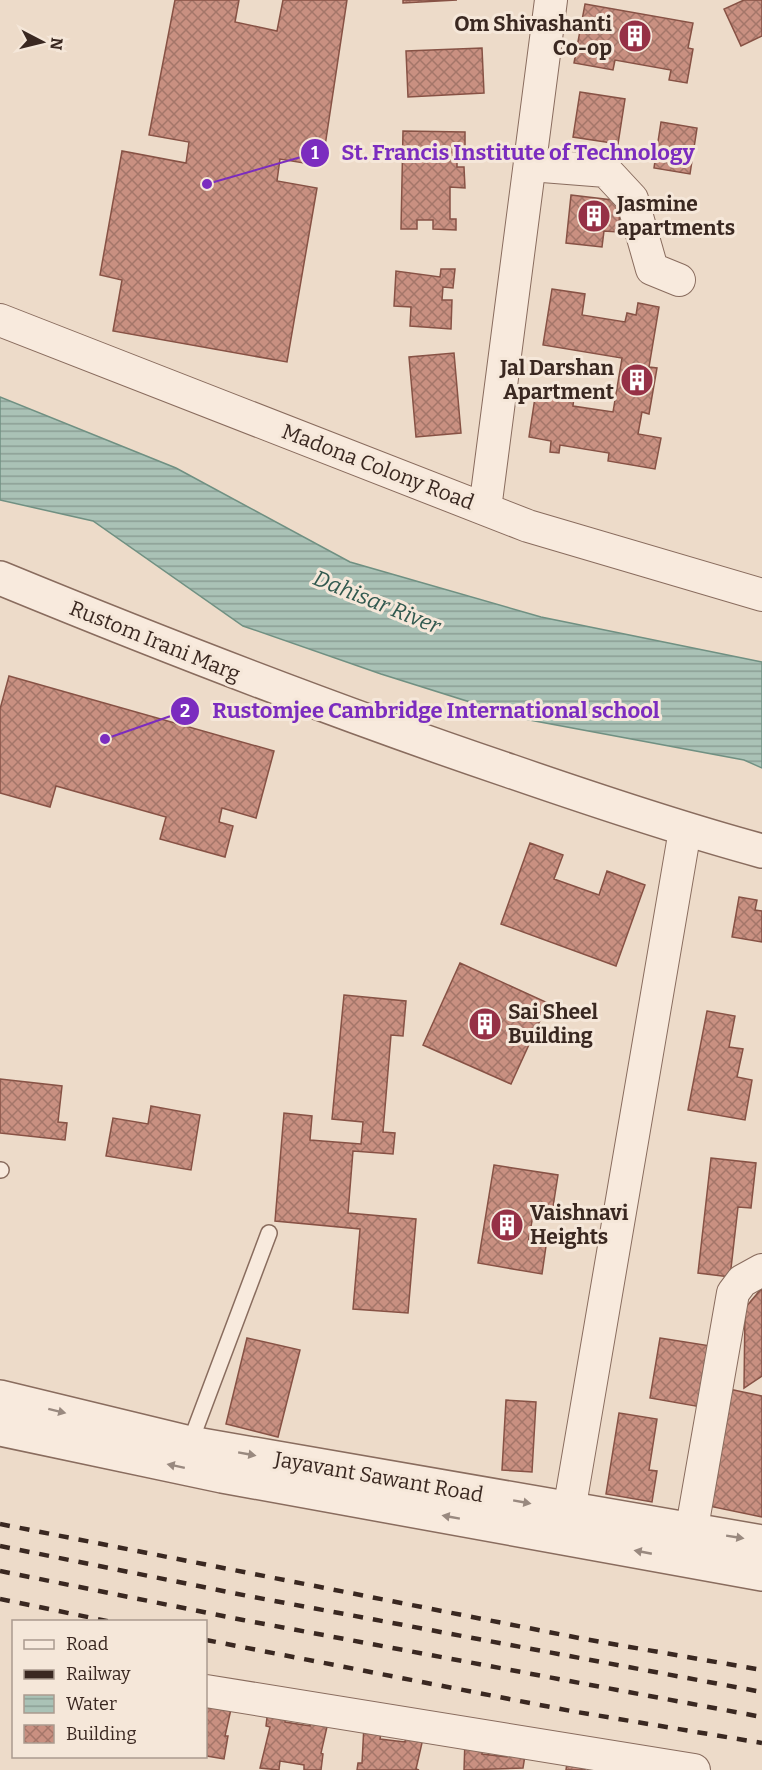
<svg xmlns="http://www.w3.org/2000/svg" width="762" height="1770" viewBox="0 0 762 1770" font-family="Bitter,serif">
	<defs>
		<pattern id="water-rules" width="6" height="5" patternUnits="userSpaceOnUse" patternTransform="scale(1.5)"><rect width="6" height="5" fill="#aac2b6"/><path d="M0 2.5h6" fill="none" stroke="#8b9e94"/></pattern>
		<pattern id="building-cross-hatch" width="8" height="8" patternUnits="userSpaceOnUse" patternTransform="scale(1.5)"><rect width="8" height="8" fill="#c99081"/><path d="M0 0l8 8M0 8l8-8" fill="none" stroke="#a47669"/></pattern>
	</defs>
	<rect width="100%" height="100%" fill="#eddbc9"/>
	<!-- water -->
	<path fill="url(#water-rules)" stroke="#709082" stroke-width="1.5" d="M0 397 176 468 350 562 541 617 762 662V768L744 760 524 719 381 674 243 626 93 521 0 500Z"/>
	<!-- building -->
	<path fill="url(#building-cross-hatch)" stroke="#875245" stroke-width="1.5" d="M175 0H239L235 22 277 31 283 0H347L322 166 280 159 277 181 317 188 287 362 113 331 122 280 100 275 122 151 186 163 189 142 149 135Z
		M403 0H457L403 3Z
		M744 0H762V36L741 46 724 9Z
		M585 4 693 23 688 48 693 49 687 83 669 80 671 70 615 60 613 70 574 63Z
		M482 48 484 93 408 97 406 51Z
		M580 92 625 99 618 144 573 137Z
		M661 122 697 128 690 174 654 168Z
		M403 131 465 132V146H457V167H464L465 188 450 187V219H456V230L433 229V220H417V229H401Z
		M571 195 621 201 618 232 604 231 602 247 566 243Z
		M441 269H455L453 288 443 287 442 300H452L451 329 410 326 411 307 394 306 396 271 440 277Z
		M552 289 585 294 582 315 625 322 627 313 636 315 638 303 659 307 649 367 657 368 649 414 642 412 638 434 661 438 655 469 608 461 609 453 560 445 559 453 550 452 551 441 529 437 536 391 574 397 573 406 613 412 622 358 543 345Z
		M454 353 461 433 416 437 409 357Z
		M9 676 274 751 256 818 222 808 219 822 233 826 225 857 160 839 166 817 56 786 50 807 0 793V709Z
		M530 843 563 855 554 879 599 895 607 871 645 885 616 966 501 924Z
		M739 897 757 900 755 910 762 911V942L732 937Z
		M460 963 548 1003 511 1084 423 1045Z
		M344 995 406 1001 403 1036 391 1035 383 1132 395 1133 393 1154 353 1151 348 1213 416 1219 408 1313 353 1309 360 1229 275 1221 284 1113 312 1116 310 1140 361 1144 363 1122 332 1119Z
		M707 1011 735 1016 729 1047 743 1049 737 1077 752 1080 745 1120 688 1110Z
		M0 1079 62 1086 58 1122 67 1123 65 1140 0 1133Z
		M151 1106 200 1115 191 1170 106 1156 113 1118 148 1124Z
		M711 1158 756 1163 751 1208 738 1207 730 1277 698 1273Z
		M494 1165 558 1175 553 1207 535 1204 528 1243 546 1246 542 1274 478 1263Z
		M762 1288V1376L744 1388 745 1308Z
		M247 1338 300 1350 278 1437 226 1424Z
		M660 1338 711 1346 701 1407 650 1398Z
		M729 1389 762 1396V1517L704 1505Z
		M506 1400 536 1402 532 1472 502 1470Z
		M619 1413 657 1419 649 1470 657 1471 652 1502 606 1494Z
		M233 1700 225 1736H228L224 1759 207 1756 206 1707 214 1708Z
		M268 1709 286 1711 285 1722 310 1726 312 1715 329 1718 321 1753 323 1754 321 1770H304V1765L280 1761 279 1770 260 1768 270 1727 266 1726Z
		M364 1725 382 1728 380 1739 405 1742 407 1731 424 1734 416 1769 419 1770H357L358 1763H362Z
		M465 1740 483 1743 482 1754 507 1757 508 1746 526 1749 523 1768 464 1770Z
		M567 1763 585 1765V1770H566Z"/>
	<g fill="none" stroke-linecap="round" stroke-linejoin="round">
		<defs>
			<path id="service" d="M0 1170H1
				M190 1443 269 1233"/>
			<path id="minor" d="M530 165 606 171 632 199 652 269 679 280
				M0 320 528 526 762 595
				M485 509 551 0
				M569 1511 685 830
				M687 1556 733 1293 742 1281 762 1270
				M206 1691 694 1770"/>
			<path id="tertiary" d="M0 578C168 647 338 713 510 771 594 800 677 828 762 851
				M0 1397 190 1443 762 1542
				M0 1429 222 1476 762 1574"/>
		</defs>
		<!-- service casing -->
		<use href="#service" stroke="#896c5e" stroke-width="18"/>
		<!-- minor casing -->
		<use href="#minor" stroke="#896c5e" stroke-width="34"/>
		<!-- tertiary casing -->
		<use href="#tertiary" stroke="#896c5e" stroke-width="36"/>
		<!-- service -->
		<use href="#service" stroke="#f8eadd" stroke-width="15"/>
		<!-- minor -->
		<use href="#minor" stroke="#f8eadd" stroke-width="32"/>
		<!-- tertiary -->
		<use href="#tertiary" stroke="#f8eadd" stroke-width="33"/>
		<!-- rail -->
		<path stroke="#3a2821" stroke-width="4.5" stroke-dasharray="10 10" stroke-linecap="butt" d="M0 1524 584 1639 762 1670
			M0 1546 248 1596 762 1692
			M0 1571 243 1620 762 1717
			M0 1599 112 1622
			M206 1640 571 1711 762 1743"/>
	</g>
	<!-- one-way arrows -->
	<defs><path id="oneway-solid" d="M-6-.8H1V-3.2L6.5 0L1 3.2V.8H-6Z" transform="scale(1.5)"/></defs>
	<g fill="#99897f">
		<use href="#oneway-solid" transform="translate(57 1411) rotate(14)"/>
		<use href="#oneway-solid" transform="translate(247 1454) rotate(10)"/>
		<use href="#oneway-solid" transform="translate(176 1466) rotate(-168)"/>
		<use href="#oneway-solid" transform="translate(522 1502) rotate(10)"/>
		<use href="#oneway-solid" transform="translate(451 1517) rotate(-170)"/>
		<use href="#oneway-solid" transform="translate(735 1537) rotate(9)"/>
		<use href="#oneway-solid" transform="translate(643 1552) rotate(-169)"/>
	</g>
	<!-- icons -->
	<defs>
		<symbol id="building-disc" viewBox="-11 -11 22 22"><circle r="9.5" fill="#963146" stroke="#f5e7d9"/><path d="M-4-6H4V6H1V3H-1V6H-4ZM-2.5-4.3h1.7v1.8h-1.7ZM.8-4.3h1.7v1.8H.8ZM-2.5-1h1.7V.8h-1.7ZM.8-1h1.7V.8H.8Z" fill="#fff"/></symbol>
	</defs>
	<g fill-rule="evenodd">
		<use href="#building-disc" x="616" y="17" width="38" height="38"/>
		<use href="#building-disc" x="575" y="197" width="38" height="38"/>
		<use href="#building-disc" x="618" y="361" width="38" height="38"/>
		<use href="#building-disc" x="466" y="1005" width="38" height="38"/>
		<use href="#building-disc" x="488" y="1206" width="38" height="38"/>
	</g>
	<g text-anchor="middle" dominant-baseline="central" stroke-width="6" stroke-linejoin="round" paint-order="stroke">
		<!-- poi labels -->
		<g font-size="21" font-weight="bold" fill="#3a2821" stroke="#f5e7d9" text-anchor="start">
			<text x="612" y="24" text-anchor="end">Om Shivashanti<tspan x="612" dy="24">Co-op</tspan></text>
			<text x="617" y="204">Jasmine<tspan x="617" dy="24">apartments</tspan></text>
			<text x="614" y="368" text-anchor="end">Jal Darshan<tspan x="614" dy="24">Apartment</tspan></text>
			<text x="508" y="1012">Sai Sheel<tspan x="508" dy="24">Building</tspan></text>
			<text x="530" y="1213">Vaishnavi<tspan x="530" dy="24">Heights</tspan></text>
		</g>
		<!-- street labels -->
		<g font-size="21" fill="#3a2821" stroke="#f5e7d9">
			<text transform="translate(378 467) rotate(21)">Madona Colony Road</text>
			<text transform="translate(155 641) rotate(22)">Rustom Irani Marg</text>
			<text transform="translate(379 1477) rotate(10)">Jayavant Sawant Road</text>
		</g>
		<!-- water labels -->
		<g font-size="22" font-style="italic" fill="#31594f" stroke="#f5e7d9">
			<text transform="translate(377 602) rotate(22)">Dahisar River</text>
		</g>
	</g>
	<!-- callouts -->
	<path fill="none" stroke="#7b2cbf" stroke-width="2" d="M207 184L315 153M105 739L185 711"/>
	<g fill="#7b2cbf" stroke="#f5e7d9" stroke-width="2">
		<circle cx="207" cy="184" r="6"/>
		<circle cx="105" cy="739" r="6"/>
		<circle cx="315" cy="153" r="15"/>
		<circle cx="185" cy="711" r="15"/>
	</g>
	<g font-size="18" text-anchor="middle" font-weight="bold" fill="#fff">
		<text x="315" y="159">1</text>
		<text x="185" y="717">2</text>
	</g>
	<g font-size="22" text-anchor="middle" font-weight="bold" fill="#7b2cbf" stroke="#f5e7d9" stroke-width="6" stroke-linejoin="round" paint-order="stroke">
		<text x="518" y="160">St. Francis Institute of Technology</text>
		<text x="436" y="718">Rustomjee Cambridge International school</text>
	</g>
	<!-- legend -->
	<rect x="12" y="1620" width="195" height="138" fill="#f5e7d9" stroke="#aa9b8f" stroke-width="1.5"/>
	<rect x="24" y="1640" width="30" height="9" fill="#f8eadd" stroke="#aa9b8f" stroke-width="1.5"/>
	<text x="66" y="1650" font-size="18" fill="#3a2821">Road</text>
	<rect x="24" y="1670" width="30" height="9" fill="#3a2821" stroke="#aa9b8f" stroke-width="1.5"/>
	<text x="66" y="1680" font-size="18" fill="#3a2821">Railway</text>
	<rect x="24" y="1695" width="30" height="18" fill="url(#water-rules)" stroke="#aa9b8f" stroke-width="1.5"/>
	<text x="66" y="1710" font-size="18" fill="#3a2821">Water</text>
	<rect x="24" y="1725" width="30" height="18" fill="url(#building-cross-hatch)" stroke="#aa9b8f" stroke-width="1.5"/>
	<text x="66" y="1740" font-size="18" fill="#3a2821">Building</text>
	<!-- north arrow -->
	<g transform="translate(42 42) rotate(97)" stroke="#f5e7d9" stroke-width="4.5" paint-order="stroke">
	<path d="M0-4.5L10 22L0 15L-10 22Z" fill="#3a2821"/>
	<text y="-9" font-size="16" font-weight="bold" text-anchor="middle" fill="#3a2821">N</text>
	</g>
</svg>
